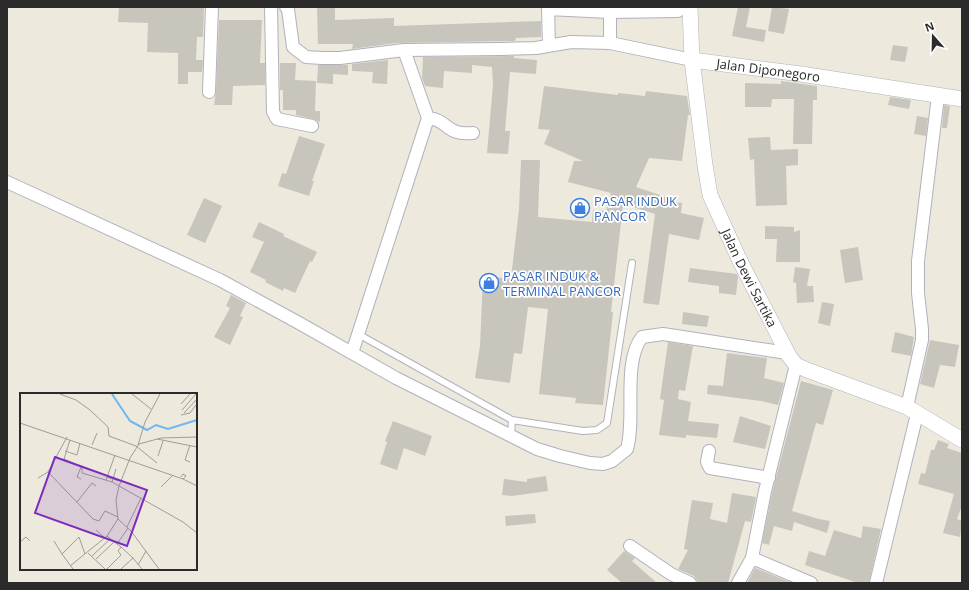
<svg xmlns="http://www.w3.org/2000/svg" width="969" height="590" viewBox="0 0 969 590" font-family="'Open Sans',sans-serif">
	<rect width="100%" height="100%" fill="#ede9dd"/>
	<!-- building -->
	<path fill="#c8c5bc" d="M119 7H204L203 37H197L196 60H203L202 72H188V84H178V53L147 52 148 23 118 22Z
		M317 7H335V20L394 18V26L541 21V37L516 38 515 41 395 43 352 49 353 44H318Z
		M738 7H750L746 27 766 30 764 42 732 36Z
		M772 7 789 9 784 34 768 31Z
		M219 20H262L260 63H265V85L233 86 232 105H214L216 92Z
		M893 45 908 47 905 62 890 60Z
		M514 56V58L537 60 536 74 510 72 505 131H510L508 154 487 153 493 85 492 67 472 65V73L444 71 443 88 425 86 422 78 423 57Z
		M388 60 387 84 372 83 373 72 352 71V64Z
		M280 63H296L295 80 316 81 315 111H320V122L313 119 296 115V110H283V90H280Z
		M318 65H348V75L333 74V84L317 83Z
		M781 81 817 86V100H813L812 144H793L794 99H772L771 107H745V83L781 84Z
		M544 86 618 95V93L645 96 646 91 687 96 690 115H688L682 161 649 158 636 187 672 199 671 202 682 203 681 213 704 218 699 240 669 234 659 305 643 303 655 214 623 204 611 312H613L603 405 575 403 576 398 539 394 548 309 528 307 522 354 514 353 510 383 475 378 480 346 483 277 511 278 519 209 521 160H540L538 217 592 222 593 210 606 211 611 193 568 182 574 161H583L544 144 550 130 538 129Z
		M890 97 911 100 909 109 888 105Z
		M944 105 950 106 947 128H942Z
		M917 116 928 118 926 136 914 134Z
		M299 136 325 144 312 181H314L309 196 278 186 282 173 286 174Z
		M770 137 771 150 798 149V165L786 166 787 205 756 206 754 159 750 160 748 138Z
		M204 198 222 206 205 243 187 235Z
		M259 222 284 234 283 236 317 252 312 262 310 261 295 293 284 288 283 291 265 282 266 280 250 272 264 242 252 237Z
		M765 226 794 227V232L800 230V262H776L777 239H765Z
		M858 247 863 280 845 283 840 250Z
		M795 267 810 269 807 286H813L814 302 797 303 796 283 793 282Z
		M690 268 737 274 738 277 736 295 719 293V286L688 282Z
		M231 295 246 303 240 316 243 317 230 345 214 337 230 308 226 306Z
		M822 302 834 304 830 326 818 323Z
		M683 312 709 316 707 327 682 324Z
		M895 332 914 337 911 356 891 352Z
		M930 340 959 345 955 367 940 365 934 388 920 384Z
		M668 342 693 346 685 391 679 390 678 399 691 402 688 421 719 424 717 438 686 435V438L659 435 664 400 660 399Z
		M727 353 767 358 764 378 784 383 778 405 761 401 707 394 708 385 723 386Z
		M801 381 833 390 823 425 816 423 792 511 819 519 830 521 827 533 794 522 792 531 774 526 769 545 762 543 772 493Z
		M740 416 771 426 765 449 733 442Z
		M393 421 432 436 425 456 404 448 397 470 380 464 387 442 385 441Z
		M938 440 949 444 947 448 962 453V506L957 519 962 521 960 537 943 533 954 494 918 484 921 473 925 474 931 450H934Z
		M546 476 548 491 512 496 502 495 504 479 527 482V479Z
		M732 493 756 497 751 522 745 521 728 583 698 582 694 576 678 569 688 550 684 549 692 500 713 503 710 519 727 523Z
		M535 514 536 523 506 526 505 516Z
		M863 526 881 529 869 583H858L805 565 809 551 825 556 834 530 861 538Z
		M624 551 635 558 632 561 657 583H622L607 570Z
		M755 568 792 583H747Z"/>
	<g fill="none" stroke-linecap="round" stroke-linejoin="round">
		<defs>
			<path id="service" d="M358 334 512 420 511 435
				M512 420 583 431 597 430 607 423 632 263"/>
			<path id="minor" d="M271 7 273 112 277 119 312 126
				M286 7 288 9 293 47 306 57 322 58H340L404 50 501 49 536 48 571 42 610 43
				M548 7 549 46
				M610 7V43L692 60
				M548 9 610 12 678 11
				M404 50 428 118
				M209 92 212 7
				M7 182 220 280 299 323 396 378 537 449 560 456 590 463 603 464 612 461 627 449C636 417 622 363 642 337L663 334 787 353
				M352 353 428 118C449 120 445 136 473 133
				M796 365 765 491 752 558 811 583
				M907 407 922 340V329L918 293V261L938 96
				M709 451 707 462 710 468 769 478
				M630 546 671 574 690 583
				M738 583 752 558
				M876 583 917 414"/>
			<g id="tertiary">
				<path id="s1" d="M690 7 692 60 705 165 710 195 739 259 789 356 796 365 807 370 907 407 962 440"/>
				<path id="s2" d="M692 60 801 74 962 99"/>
			</g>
		</defs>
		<!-- service casing -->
		<use href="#service" stroke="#b1b1be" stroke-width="8"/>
		<!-- minor casing -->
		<use href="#minor" stroke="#b1b1be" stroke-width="14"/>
		<!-- tertiary casing -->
		<use href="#tertiary" stroke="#b1b1be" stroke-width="16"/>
		<!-- service -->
		<use href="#service" stroke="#fff" stroke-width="6"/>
		<!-- minor -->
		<use href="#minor" stroke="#fff" stroke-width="12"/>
		<!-- tertiary -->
		<use href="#tertiary" stroke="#fff" stroke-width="15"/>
	</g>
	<!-- icons -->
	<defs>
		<symbol id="shop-ring" viewBox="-11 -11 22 22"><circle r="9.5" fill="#fff" stroke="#3f7fe0" stroke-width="1.5"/><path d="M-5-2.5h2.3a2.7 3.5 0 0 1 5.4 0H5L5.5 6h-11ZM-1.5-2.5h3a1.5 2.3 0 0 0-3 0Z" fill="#3f7fe0"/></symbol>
	</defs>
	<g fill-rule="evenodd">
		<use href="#shop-ring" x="569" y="197" width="22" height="22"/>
		<use href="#shop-ring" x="478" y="272" width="22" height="22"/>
	</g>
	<g text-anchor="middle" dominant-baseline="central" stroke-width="3.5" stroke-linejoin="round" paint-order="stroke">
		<!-- street labels -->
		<g font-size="13" fill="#2b2b2b" stroke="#fff">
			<text stroke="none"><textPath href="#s2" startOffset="77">Jalan Diponegoro</textPath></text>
			<text stroke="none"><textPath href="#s1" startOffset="281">Jalan Dewi Sartika</textPath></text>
		</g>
		<!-- shop labels -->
		<g font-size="13" fill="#366cbe" stroke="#fff" text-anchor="start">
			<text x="594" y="201">PASAR INDUK<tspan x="594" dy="15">PANCOR</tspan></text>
			<text x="503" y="276">PASAR INDUK &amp;<tspan x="503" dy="15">TERMINAL PANCOR</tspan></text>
		</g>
	</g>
	<!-- overview -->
	<g transform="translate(20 393)">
		<rect width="177" height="177" fill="#ede9dd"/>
		<path fill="none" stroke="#70b6ef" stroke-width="2" d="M92 1 110 28 127 37 136 32 148 36 177 27"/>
		<path fill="none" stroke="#9f9d96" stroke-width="1" d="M40 1 56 7 70 17 88 34 89 43 116 53 137 70M112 1 131 16M161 11 170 1M162 17 176 1M164 20 177 6M161 22 170 20 176 12M0 30 163 86 166 83 163 81 161 84M137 46 177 54M50 47 44 66 62 74V80L92 89M72 52 77 40M118 52 125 29 140 1M45 58 57 62 60 50M138 63 143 48M170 69 165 67 170 52M96 76 92 89 163 129 177 140M28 79 73 126 79 128 85 118 98 124M87 84 99 88M18 85 28 79 47 44M61 86 57 84 61 74M163 86 177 93M86 87 95 62M141 94 153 82M57 109 72 90 76 93M107 134 121 105M76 137 85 145M34 148 42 161 59 144 65 161M0 149 6 144 10 148M97 151 87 143 98 126M101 154 113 165M68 160 85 176M42 161 53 176M72 163 90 146M76 166 94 149M118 172 126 158M50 173 87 143M87 176 101 162 98 158 101 154 97 151 108 135M101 176 113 165 122 176M139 176 111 138 98 126 96 107 99 93 110 65 119 51 141 45 177 44"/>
		<path fill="#7b2cbf" fill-opacity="0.15" stroke="#7b2cbf" stroke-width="2" d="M35 64 127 97 107 153 15 120Z"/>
		<rect width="177" height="177" fill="none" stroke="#2b2b2b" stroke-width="2"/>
	</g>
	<!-- border -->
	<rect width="969" height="590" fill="none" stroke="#2b2b2b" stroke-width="16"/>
	<!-- north arrow -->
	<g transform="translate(933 36) rotate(340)" stroke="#ffffff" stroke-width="3" paint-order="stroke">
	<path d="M0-3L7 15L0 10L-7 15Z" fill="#2b2b2b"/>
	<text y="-6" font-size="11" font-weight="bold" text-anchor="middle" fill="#2b2b2b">N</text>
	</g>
</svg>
